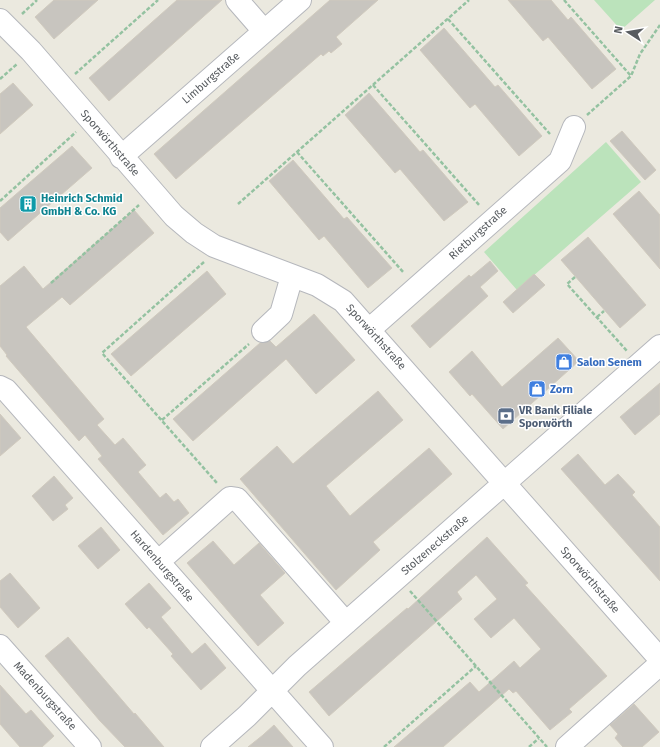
<svg xmlns="http://www.w3.org/2000/svg" width="660" height="747" viewBox="0 0 660 747" font-family="'Fira Sans',sans-serif">
	<rect width="100%" height="100%" fill="#ebe9df"/>
	<!-- green -->
	<path fill="#bbe3bb" d="M594 0H655L621 30Z
		M606 142 641 182 517 290 484 252Z"/>
	<!-- building -->
	<path fill="#c8c5bf" stroke="#d0cabe" d="M54 0H98L54 39 35 17Z
		M177 0H222L109 101 89 78Z
		M330 0H378L336 37 342 44 331 53 329 51 323 56 321 54 176 179 154 154Z
		M508 0H551L568 20 571 17 616 69 592 89 548 37 543 41Z
		M444 28 495 87 498 85 542 136 519 156 475 104 470 108 420 50Z
		M13 83 33 105 0 134V94Z
		M369 93 420 152 423 150 468 202 444 221 400 169 395 173 345 115Z
		M622 131 656 170 645 180 610 141Z
		M72 146 92 168 8 241 0 232V208Z
		M293 160 344 219 347 217 392 268 368 288 324 236 319 240 269 181Z
		M639 191 660 215V269L613 214Z
		M134 210 154 233 70 305 62 297 26 327 104 419 97 425 115 445 123 438 146 465 138 472 160 498 166 493 174 502 178 499 189 513 163 535 98 459 102 456 85 435 79 441 6 356 7 355 0 346V286L24 266 43 289Z
		M588 237 646 305 620 328 561 260Z
		M490 261 498 271 480 287 488 296 430 348 411 326 469 275 471 277Z
		M207 271 226 294 131 376 111 354Z
		M534 274 545 285 513 313 503 302Z
		M314 314 355 360 316 394 286 359 193 441 173 419 260 343 270 341 276 347Z
		M558 338 579 361 503 429 472 394 470 396 449 372 472 351 502 387Z
		M660 383V414L635 435 620 417Z
		M378 391 403 420 326 486 350 516 429 448 452 474 373 542 380 550 336 590 240 479 277 446 293 464Z
		M0 414 21 438 0 456Z
		M578 454 605 485 618 474 635 492 632 495 660 527V581L561 469Z
		M54 476 73 498 65 505 68 509 53 521 32 496Z
		M101 527 120 550 98 569 78 546Z
		M487 537 528 583 525 585 607 676 569 709 572 712 550 730 516 691 513 693 509 689 443 747H394L470 682 479 692 514 661 520 668 541 649 514 618 491 638 474 619 497 599 476 575 457 592 462 599 329 716 309 692 407 608 408 609Z
		M213 541 234 565 259 543 285 573 260 595 284 623 258 646 187 563Z
		M10 573 40 608 18 628 0 607V581Z
		M149 583 171 608 161 617 192 654 205 643 226 668 201 690 171 656 173 654 149 627 147 629 125 604Z
		M68 637 134 714 135 713 164 747H125L100 721 45 656Z
		M0 685 26 714 31 710 54 736 42 747H20L0 724Z
		M634 704 659 732 642 747H623L615 738 618 734 610 725Z
		M274 725 293 747H248L263 735Z"/>
	<g fill="none" stroke-linecap="round" stroke-linejoin="round">
		<defs>
			<path id="minor" d="M237 0 264 31
				M0 20 31 51 174 216 194 233 214 246 317 285 343 301 660 659
				M121 157 300 0
				M370 329 560 161 574 127
				M263 331 281 314 292 276
				M0 387 6 390 322 747
				M158 562 230 498 237 499 346 623
				M0 646 90 747
				M212 747 247 716 297 666 660 346
				M567 747 660 664"/>
		</defs>
		<!-- minor casing -->
		<use href="#minor" stroke="#b5b7bc" stroke-width="24"/>
		<!-- path -->
		<path stroke="#94c2a1" stroke-width="2.5" stroke-dasharray="4 2" stroke-linecap="butt" d="M564 0 631 76
			M22 14 37 0
			M448 19 550 134
			M75 74 158 0
			M0 79 17 64
			M373 85 480 206
			M587 115 631 76 640 54 660 25
			M297 152 404 273
			M0 201 76 132
			M238 204 469 0
			M204 262 102 353 217 483
			M575 277 567 284 627 351
			M51 283 139 205
			M597 317 604 311
			M162 420 249 344
			M410 591 547 747
			M384 747 476 666
			M529 747 539 738"/>
		<!-- minor -->
		<use href="#minor" stroke="#fff" stroke-width="22"/>
	</g>
	<!-- icons -->
	<defs>
		<symbol id="building-square" viewBox="-11 -11 22 22"><rect x="-9" y="-9" width="18" height="18" rx="4" fill="#0f9aa8" stroke="#fff"/><path d="M-4-6H4V6H1V3H-1V6H-4ZM-2.5-4.3h1.7v1.8h-1.7ZM.8-4.3h1.7v1.8H.8ZM-2.5-1h1.7V.8h-1.7ZM.8-1h1.7V.8H.8Z" fill="#fff"/></symbol>
		<symbol id="shop-square" viewBox="-11 -11 22 22"><rect x="-9" y="-9" width="18" height="18" rx="4" fill="#3f7fe0" stroke="#fff"/><path d="M-5-2.5h2.3a2.7 3.5 0 0 1 5.4 0H5L5.5 6h-11ZM-1.5-2.5h3a1.5 2.3 0 0 0-3 0Z" fill="#fff"/></symbol>
		<symbol id="bank-square" viewBox="-11 -11 22 22"><rect x="-9" y="-9" width="18" height="18" rx="4" fill="#5c6f8a" stroke="#fff"/><path d="M-6-4H6V4H-6ZM0-2.3a2.3 2.3 0 1 0 0 4.6a2.3 2.3 0 1 0 0-4.6Z" fill="#fff"/></symbol>
	</defs>
	<g fill-rule="evenodd">
		<use href="#building-square" x="18" y="194" width="20" height="20"/>
		<use href="#shop-square" x="554" y="352" width="20" height="20"/>
		<use href="#shop-square" x="527" y="379" width="20" height="20"/>
		<use href="#bank-square" x="496" y="406" width="20" height="20"/>
	</g>
	<g text-anchor="middle" dominant-baseline="central" stroke-width="3" stroke-linejoin="round" paint-order="stroke">
		<!-- street labels -->
		<g font-size="11" fill="#585c60" stroke="#fff">
			<text transform="translate(211 78) rotate(-41)">Limburgstraße</text>
			<text transform="translate(110 143) rotate(49)">Sporwörthstraße</text>
			<text transform="translate(478 233) rotate(-42)">Rietburgstraße</text>
			<text transform="translate(376 337) rotate(48)">Sporwörthstraße</text>
			<text transform="translate(435 545) rotate(-41)">Stolzeneckstraße</text>
			<text transform="translate(162 566) rotate(49)">Hardenburgstraße</text>
			<text transform="translate(590 580) rotate(49)">Sporwörthstraße</text>
			<text transform="translate(45 696) rotate(48)">Madenburgstraße</text>
		</g>
		<!-- culture labels -->
		<g font-size="11" font-weight="bold" fill="#0d838f" stroke="#fff" text-anchor="start">
			<text x="41" y="198">Heinrich Schmid<tspan x="41" dy="13">GmbH &amp; Co. KG</tspan></text>
		</g>
		<!-- shop labels -->
		<g font-size="11" font-weight="bold" fill="#366cbe" stroke="#fff" text-anchor="start">
			<text x="577" y="362">Salon Senem</text>
			<text x="550" y="389">Zorn</text>
		</g>
		<!-- service labels -->
		<g font-size="11" font-weight="bold" fill="#4e5e75" stroke="#fff" text-anchor="start">
			<text x="519" y="410">VR Bank Filiale<tspan x="519" dy="13">Sporwörth</tspan></text>
		</g>
	</g>
	<!-- north arrow -->
	<g transform="translate(628 32) rotate(282)" stroke="#ffffff" stroke-width="3" paint-order="stroke">
	<path d="M0-3L7 15L0 10L-7 15Z" fill="#585c60"/>
	<text y="-6" font-size="11" font-weight="bold" text-anchor="middle" fill="#585c60">N</text>
	</g>
</svg>
